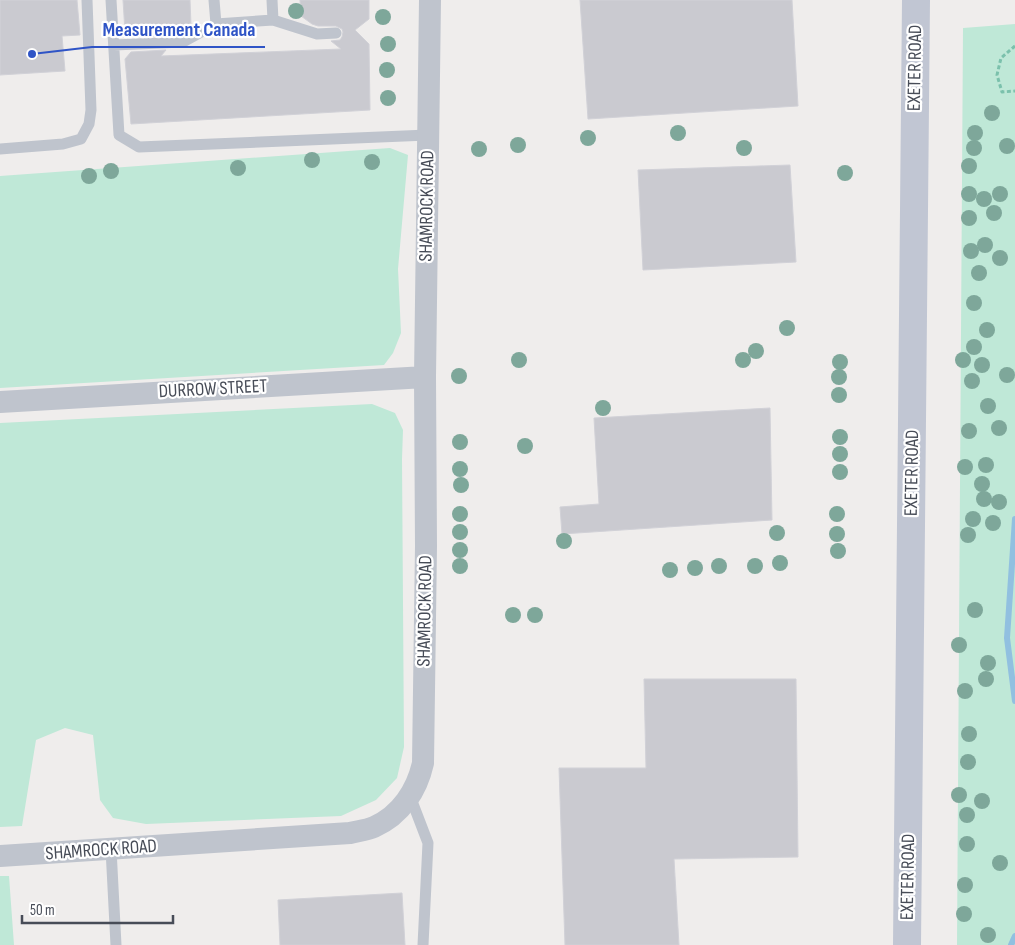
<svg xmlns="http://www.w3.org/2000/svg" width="1015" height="945" viewBox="0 0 1015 945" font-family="'Sofia Sans Condensed',sans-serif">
	<rect width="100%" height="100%" fill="#efedec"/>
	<!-- green -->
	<path fill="#bfe8d7" d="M1015 24V945H957L963 28Z
		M390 148 408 155 398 269 401 333 393 353 384 365 0 388V176Z
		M372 404 395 413 403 430 402 459 404 747 397 778 376 800 341 816 146 824 113 818 100 800 93 735 65 728 36 740 22 826 0 827V423Z
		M0 876H9L14 945H0Z"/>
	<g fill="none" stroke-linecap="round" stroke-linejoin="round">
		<!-- stream -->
		<path stroke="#91c0e0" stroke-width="6" d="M1015 519 1007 638 1015 701
			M1011 945 1015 936"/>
	</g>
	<!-- building -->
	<path fill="#cacad0" stroke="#d1d1d7" d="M0 0H77L80 35 62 36 65 71 0 75Z
		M123 0H190L191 25 181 35 132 37 125 32Z
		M300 0H369V19L355 30 369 44 370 110 131 124 125 59 131 52 166 50 161 56 341 49 331 41 340 40 342 37 343 32 342 29 336 26H318L312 24 301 16Z
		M580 0H792L798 106 588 119Z
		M790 165 796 262 643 270 638 170Z
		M770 408 772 520 562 534 560 507 599 504 594 418Z
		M644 679H796L798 857 674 859 679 945H565L559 768H646Z
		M402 893 405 945H280L278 900Z"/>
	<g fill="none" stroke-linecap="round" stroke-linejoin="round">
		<!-- path -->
		<path stroke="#7bc1ac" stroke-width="3" stroke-dasharray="4 2.5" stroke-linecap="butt" d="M1015 46 1001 58 997 75 1002 92 1015 91"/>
		<!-- service -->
		<path stroke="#bfc4cd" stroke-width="11" d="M111 0 119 135 139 147 428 135
			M214 0 216 24 273 20 272 0
			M273 20 317 34 336 33
			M114 45 183 42 216 24
			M0 149 63 144 81 139 89 124 91 110 87 0
			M410 796 428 843 423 945
			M111 849 116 945"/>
		<!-- minor -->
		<path stroke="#bfc4cd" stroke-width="22" d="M0 402 425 377
			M0 856 350 833C358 831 367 830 374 827 401 815 417 790 423 763L426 546 425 377 430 0"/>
		<!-- secondary -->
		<path stroke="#c1c6d3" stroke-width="28" d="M907 945 916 0"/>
	</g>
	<!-- trees -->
	<g fill="#7ea79a">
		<circle cx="296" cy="11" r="8"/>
		<circle cx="383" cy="17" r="8"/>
		<circle cx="388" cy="44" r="8"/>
		<circle cx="387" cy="70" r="8"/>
		<circle cx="388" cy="98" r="8"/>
		<circle cx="992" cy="113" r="8"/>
		<circle cx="678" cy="133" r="8"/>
		<circle cx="975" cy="133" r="8"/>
		<circle cx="588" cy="138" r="8"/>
		<circle cx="518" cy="145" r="8"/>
		<circle cx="1007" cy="146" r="8"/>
		<circle cx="744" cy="148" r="8"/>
		<circle cx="974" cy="148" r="8"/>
		<circle cx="479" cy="149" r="8"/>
		<circle cx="312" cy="160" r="8"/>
		<circle cx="372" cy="162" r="8"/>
		<circle cx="969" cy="166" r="8"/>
		<circle cx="238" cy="168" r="8"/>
		<circle cx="111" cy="171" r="8"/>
		<circle cx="845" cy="173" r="8"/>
		<circle cx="89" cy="176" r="8"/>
		<circle cx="969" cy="194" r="8"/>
		<circle cx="1000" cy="194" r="8"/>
		<circle cx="984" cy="199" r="8"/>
		<circle cx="994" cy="213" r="8"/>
		<circle cx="969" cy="218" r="8"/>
		<circle cx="985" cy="245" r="8"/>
		<circle cx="971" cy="251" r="8"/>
		<circle cx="1000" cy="258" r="8"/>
		<circle cx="979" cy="273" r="8"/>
		<circle cx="974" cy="303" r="8"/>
		<circle cx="787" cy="328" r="8"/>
		<circle cx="987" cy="330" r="8"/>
		<circle cx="974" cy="347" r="8"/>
		<circle cx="756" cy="351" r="8"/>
		<circle cx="519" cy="360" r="8"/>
		<circle cx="743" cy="360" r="8"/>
		<circle cx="963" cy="360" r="8"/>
		<circle cx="840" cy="362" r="8"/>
		<circle cx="982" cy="365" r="8"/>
		<circle cx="1007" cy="375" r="8"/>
		<circle cx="459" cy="376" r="8"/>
		<circle cx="839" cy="377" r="8"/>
		<circle cx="972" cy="381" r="8"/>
		<circle cx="839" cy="395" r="8"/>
		<circle cx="988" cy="406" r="8"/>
		<circle cx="603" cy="408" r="8"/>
		<circle cx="999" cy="428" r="8"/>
		<circle cx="969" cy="431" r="8"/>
		<circle cx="840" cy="437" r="8"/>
		<circle cx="460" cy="442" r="8"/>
		<circle cx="525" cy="446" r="8"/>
		<circle cx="840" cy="454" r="8"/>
		<circle cx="986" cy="465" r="8"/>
		<circle cx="965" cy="467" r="8"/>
		<circle cx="460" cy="469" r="8"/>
		<circle cx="840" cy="472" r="8"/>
		<circle cx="982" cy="484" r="8"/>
		<circle cx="461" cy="485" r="8"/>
		<circle cx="984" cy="499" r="8"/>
		<circle cx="999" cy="502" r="8"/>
		<circle cx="460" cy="514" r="8"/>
		<circle cx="837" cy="514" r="8"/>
		<circle cx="973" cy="519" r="8"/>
		<circle cx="993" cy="523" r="8"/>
		<circle cx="460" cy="532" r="8"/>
		<circle cx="777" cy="533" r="8"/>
		<circle cx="837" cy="534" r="8"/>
		<circle cx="968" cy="535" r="8"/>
		<circle cx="564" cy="541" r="8"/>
		<circle cx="460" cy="550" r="8"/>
		<circle cx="838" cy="551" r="8"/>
		<circle cx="780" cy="563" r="8"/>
		<circle cx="460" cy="566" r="8"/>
		<circle cx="719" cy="566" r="8"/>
		<circle cx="755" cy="566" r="8"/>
		<circle cx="695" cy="568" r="8"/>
		<circle cx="670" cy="570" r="8"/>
		<circle cx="975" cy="610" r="8"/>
		<circle cx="513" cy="615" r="8"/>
		<circle cx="535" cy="615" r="8"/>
		<circle cx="959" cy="645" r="8"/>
		<circle cx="988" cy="663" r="8"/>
		<circle cx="986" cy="679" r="8"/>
		<circle cx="965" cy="691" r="8"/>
		<circle cx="969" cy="734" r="8"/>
		<circle cx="968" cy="762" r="8"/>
		<circle cx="959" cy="795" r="8"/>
		<circle cx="982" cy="801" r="8"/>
		<circle cx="967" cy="815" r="8"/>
		<circle cx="967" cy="844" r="8"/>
		<circle cx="1000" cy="863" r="8"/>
		<circle cx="965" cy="885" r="8"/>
		<circle cx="964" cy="914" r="8"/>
		<circle cx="988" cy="935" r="8"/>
	</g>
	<g text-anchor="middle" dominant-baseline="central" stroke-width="4.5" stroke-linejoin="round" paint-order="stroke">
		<!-- street labels -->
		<g font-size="19" fill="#474c57" stroke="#fff">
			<text transform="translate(915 68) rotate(-89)">EXETER ROAD</text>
			<text transform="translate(427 206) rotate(-89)">SHAMROCK ROAD</text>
			<text transform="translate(213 389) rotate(-3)">DURROW STREET</text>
			<text transform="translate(912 473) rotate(-89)">EXETER ROAD</text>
			<text transform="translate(425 611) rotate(-89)">SHAMROCK ROAD</text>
			<text transform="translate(101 850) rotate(-4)">SHAMROCK ROAD</text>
			<text transform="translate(908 877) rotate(-89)">EXETER ROAD</text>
		</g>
	</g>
	<!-- callouts -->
	<path fill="none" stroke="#2f54c6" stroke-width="2" d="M32 54L92 47H265"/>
	<circle fill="#2f54c6" stroke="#fff" stroke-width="2" cx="32" cy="54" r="5"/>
	<g font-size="20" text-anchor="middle" font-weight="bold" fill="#2f54c6" stroke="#fff" stroke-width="4.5" stroke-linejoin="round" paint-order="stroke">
		<text x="179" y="36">Measurement Canada</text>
	</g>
	<!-- scale -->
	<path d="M22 915v8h151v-8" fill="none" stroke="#474c57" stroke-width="2.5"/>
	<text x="30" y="915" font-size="15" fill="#474c57" stroke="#ffffff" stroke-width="4" paint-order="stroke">50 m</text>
</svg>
